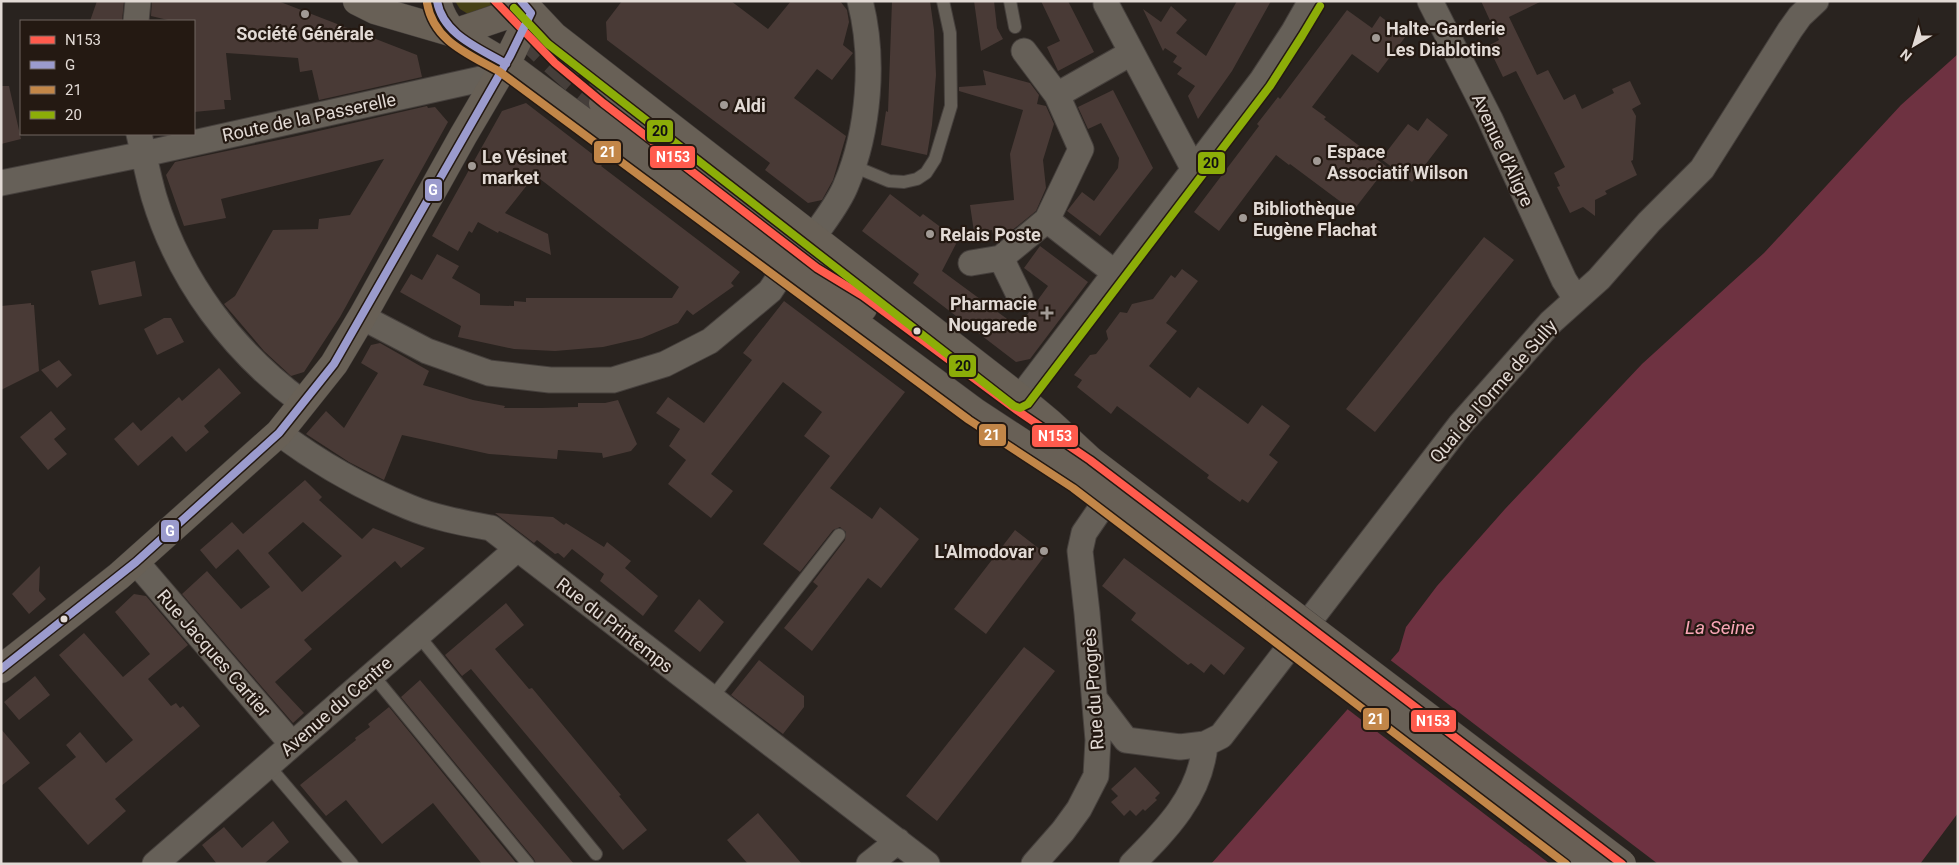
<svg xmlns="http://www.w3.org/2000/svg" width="1959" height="865" viewBox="0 0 1959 865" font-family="Roboto,sans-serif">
	<rect width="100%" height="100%" fill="#29231f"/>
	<!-- green -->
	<path fill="#484216" d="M455 1H504L506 4 468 14 460 9Z"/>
	<!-- water -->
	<path fill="#6e3241" d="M1958 54V813L1920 864H1211L1399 651 1406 627 1437 586 1505 509 1642 364 1764 253 1901 105Z"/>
	<!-- pier -->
	<path fill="#29231f" d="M1389 659 1658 864H1550L1346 708Z"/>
	<!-- building -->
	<path fill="#493a36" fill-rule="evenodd" d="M97 1H124L122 21H90Z
		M152 1H278L417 55 422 77 319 100 312 70 300 72 298 58 226 53 231 100H224L225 109 194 112V21H172L151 16Z
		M622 1H731L768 29 791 1H840L847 10 849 22 843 45 853 53 832 80 817 69 794 98 846 136 833 180 822 200 808 203 765 170 770 163 607 40 606 22Z
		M892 1H930L934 30 936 75 932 125 927 155 881 145 886 111 888 112Z
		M974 1H994L997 28 1003 39 981 51Z
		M1041 1H1068L1094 52 1058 71 1047 47 1060 41Z
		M1237 1H1271L1232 71 1198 119 1188 96 1195 86 1177 74 1182 68 1173 62 1177 56 1165 48 1163 51 1143 9 1161 22 1171 6 1187 20 1176 33 1206 56Z
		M1481 1H1542L1509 17 1537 75 1548 70 1564 100 1575 94 1582 109 1614 93 1612 89 1630 81 1641 104 1632 109 1636 116 1633 160 1631 161 1637 175 1605 191 1607 194 1595 200V216L1583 207 1570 213 1557 187 1560 186 1554 173 1565 167 1516 71 1503 77 1488 46 1499 40Z
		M1347 10 1372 28 1380 16 1406 36 1378 73 1352 54 1312 107 1326 117 1324 119 1387 167 1353 211 1290 164 1289 165 1276 155 1219 231 1194 212 1259 126 1257 124 1278 97 1280 99Z
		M983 70 1030 83 1039 95 1037 104 1046 106 1054 124 1043 160 1046 188 1036 211 1005 236 999 237 998 234H993L992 230 974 232 970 205 1014 200 1010 154 1023 110 959 91V87L986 85Z
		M1 86H9L21 139 1 144Z
		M1113 90 1153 168 1100 236 1067 211 1082 192 1094 201 1118 168 1119 158 1101 123 1088 129 1078 107Z
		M526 103 604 163 601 166 740 272 731 283 734 286 693 315 687 310 678 323 642 338 603 347 555 351 514 349 458 337 461 326 400 292 411 274 422 280 437 254 459 266 452 278 480 294V305L514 306V301L526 302V298H672L679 287 535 175 505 213 548 234 551 255 499 231 498 233 478 222 472 233 469 231 458 251 432 236 502 111Z
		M427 106 428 108 435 107 448 122 340 317 304 372 291 376 264 351 224 304 235 296 273 230 318 229 319 219 350 215 384 159 221 199 226 218 184 226 166 175 175 162 297 136Z
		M1427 118 1448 135 1412 182 1381 159 1408 124 1418 131Z
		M890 194 920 217 923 214 958 240 942 271 1018 327 1048 286 1024 268 1040 246 1088 282 1030 359 1016 362 913 283 919 274 862 231Z
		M1484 237 1514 260 1375 432 1346 409Z
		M135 261 142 296 99 305 91 271Z
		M1182 269 1198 281 1166 323 1177 331 1149 366 1190 398 1198 387 1248 424 1262 405 1290 426 1269 455 1278 462 1248 503 1242 499 1240 502 1207 478 1209 475 1117 406 1111 414 1077 387 1082 380 1074 375 1090 355 1096 354 1108 339 1106 331 1120 312 1127 313 1132 304 1153 299 1171 275 1175 278Z
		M784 301 905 392 830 488 872 519 880 507 919 539 881 588 868 578 812 651 784 628 818 586 813 582 845 540 846 532 840 527 833 530 800 572 763 544 830 456 804 436 822 412 783 382 711 474 733 491 711 518 668 484 686 460 669 446 680 429 656 413 668 397 704 423 752 360 743 353Z
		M31 303V305H34L39 371 1 390V306Z
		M164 318H171L184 342 157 355 144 329Z
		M380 343 429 371 423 385 473 400 505 406 504 408H541L578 407V403H605L618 400 637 444 631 451 603 458 602 453 558 450 557 459 489 454 402 435 384 480 349 462 306 434 326 411 344 428 378 373 361 363 371 345Z
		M59 360 72 375 57 388 41 370Z
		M219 368 241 393 204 426 209 432 186 452 172 436 138 466 114 439 133 422 141 431 179 397 182 401Z
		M51 411 66 429 54 439 67 454 48 470 20 437Z
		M305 480 322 497 319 500 362 539 373 528 425 548 401 568 395 561 304 640 312 649 275 682 304 713 293 723 182 594 207 571 241 609 270 587 238 549 216 569 200 550 232 522 243 534ZM303 522 342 556 302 592 268 553Z
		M495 513 553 517 564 525 566 523 604 547 607 542 631 561 625 568 658 596 643 616 600 581 604 574 572 549 564 558 558 553 555 554 537 540 534 543Z
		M1015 530 1046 554 986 634 954 609Z
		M1124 558 1245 648 1224 675 1211 664 1204 673 1191 663 1188 665 1131 620 1136 613 1102 586Z
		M40 566 39 591 46 599 29 614 12 594Z
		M134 594 146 596 188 645 148 679 171 706 176 703 180 708 183 706 200 726 115 799 126 811 88 845 38 788 76 757 66 745 80 732 106 763 133 740 59 655 84 633 123 677 150 654 115 612Z
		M699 599 724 622 700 652 674 631Z
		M506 603 524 625 495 649 529 689 532 688 621 795 619 796 647 830 623 850 471 669 462 676 445 655Z
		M1024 647 1055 671 937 821 906 796Z
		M759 660 804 696V707L783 734 731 695Z
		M35 676 50 695 19 720 4 702Z
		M420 680 574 864H536L534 859 401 697Z
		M389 707 517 864H482L433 803 382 844 346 800 326 816 300 785 356 740 355 738 370 727 368 724Z
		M1 729 30 763 1 786Z
		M1135 767 1160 793 1155 798 1157 800 1145 811 1143 809 1136 816 1130 810 1124 816 1111 802 1118 796 1111 789Z
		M758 813 802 864H748L727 840Z
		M273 821 289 842 264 864H217L202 845 224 827 242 848Z"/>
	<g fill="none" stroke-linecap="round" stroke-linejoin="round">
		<!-- primary-tunnel -->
		<path stroke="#453e3a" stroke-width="28" stroke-dasharray="28 14" stroke-linecap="butt" d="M495 1C528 39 564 72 603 103"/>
		<defs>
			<path id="service" d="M1010 1 1015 27
				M853 166 889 181 904 182 917 179 926 173 935 159 951 106 950 33 943 1
				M418 635 596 854
				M372 674 528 864
				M711 699 839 535
				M268 765 352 864"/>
			<path id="minor" d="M1430 1 1490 119 1564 280 1576 299
				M1106 4 1194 170
				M136 21 138 1
				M1024 51 1057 95
				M139 134C144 155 148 176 154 197 179 280 233 352 303 403
				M1 183 144 154 499 75
				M814 236C825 220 839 203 846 185 869 131 875 58 860 1
				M971 263 1001 258
				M1115 273 1047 220 1081 149 1057 95 1131 53
				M1020 297 1001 258 1047 220
				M362 317 427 351 489 373 550 380H613L665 364 710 341 770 291 784 270
				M1020 398 1262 80 1294 31 1311 1
				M279 433C319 463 363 488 409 507 435 518 464 523 491 528L927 864
				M136 562 292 744
				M1095 699 1126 740 1180 747 1205 744 1221 736 1460 425 1551 322 1599 279 1649 222 1702 169 1790 30 1800 16 1816 1
				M155 864 517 549
				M869 864 898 841
				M1034 864 1063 831 1079 809 1096 776 1098 740 1087 613 1080 551 1084 533 1106 501
				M1132 864C1166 830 1201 795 1205 744"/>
			<path id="primary" d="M357 1 375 10 454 33 506 64 975 412 1079 480 1265 623
				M437 1C440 14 445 23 454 33
				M521 1 554 36 1020 398 1050 423 1090 460 1279 604
				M454 33 504 16 531 13
				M603 103 817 268 863 308
				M1 669 119 576 279 433 334 364 362 317 463 136 510 56 531 13"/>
		</defs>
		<!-- service casing -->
		<use href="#service" stroke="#46403d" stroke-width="14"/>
		<!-- minor casing -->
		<use href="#minor" stroke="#46403d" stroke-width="27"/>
		<!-- primary casing -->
		<use href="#primary" stroke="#46403d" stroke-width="29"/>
		<!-- service -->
		<use href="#service" stroke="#666058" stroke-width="12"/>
		<!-- minor -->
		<use href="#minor" stroke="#666058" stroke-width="25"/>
		<!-- primary -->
		<use href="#primary" stroke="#686056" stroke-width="28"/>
		<defs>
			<path id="primary-bridge" d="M1279 604 1622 864
				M1265 623 1583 864"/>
		</defs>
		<!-- primary-bridge casing -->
		<use href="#primary-bridge" stroke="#46403d" stroke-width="29" stroke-linecap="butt"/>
		<!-- primary-bridge -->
		<use href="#primary-bridge" stroke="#686056" stroke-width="28"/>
		<defs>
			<path id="bus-1" d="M495 1 555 63 603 103 817 268 863 296 1018 411 1090 460 1622 864"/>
			<path id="bus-2" d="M437 1C443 35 479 48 506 64
				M1 669 136 562 279 433 334 364 510 56 531 13 521 1"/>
			<path id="bus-3" d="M427 3C434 42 469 54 500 72L969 420 1073 488 1566 864"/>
			<path id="bus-4" d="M514 8 548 44 1014 406 1020 408 1028 404 1270 86 1302 36 1320 6"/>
		</defs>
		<!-- bus-1 casing -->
		<use href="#bus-1" stroke="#241912" stroke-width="11"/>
		<!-- bus-2 casing -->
		<use href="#bus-2" stroke="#241912" stroke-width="11"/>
		<!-- bus-3 casing -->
		<use href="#bus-3" stroke="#241912" stroke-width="11"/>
		<!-- bus-4 casing -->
		<use href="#bus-4" stroke="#241912" stroke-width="11"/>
		<!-- bus-1 -->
		<use href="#bus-1" stroke="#ff5b4d" stroke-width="8"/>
		<!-- bus-2 -->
		<use href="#bus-2" stroke="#9b9bcd" stroke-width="8"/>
		<!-- bus-3 -->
		<use href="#bus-3" stroke="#c28648" stroke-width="8"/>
		<!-- bus-4 -->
		<use href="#bus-4" stroke="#8cad08" stroke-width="8"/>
	</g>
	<!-- markers -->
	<g fill="#a19a95" stroke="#241912" stroke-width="2">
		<circle cx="305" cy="14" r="5"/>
		<circle cx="1376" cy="38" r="5"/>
		<circle cx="724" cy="105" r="5"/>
		<circle cx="1317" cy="161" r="5"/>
		<circle cx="472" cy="166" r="5"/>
		<circle cx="1243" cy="218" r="5"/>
		<circle cx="930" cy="234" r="5"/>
		<path d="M1044.5 305.5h5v5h5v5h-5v5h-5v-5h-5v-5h5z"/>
		<circle cx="1044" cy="551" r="5"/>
	</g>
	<g fill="#e2dad5" stroke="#241912" stroke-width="2">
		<circle cx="917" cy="331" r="4.5"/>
		<circle cx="64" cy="619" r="4.5"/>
	</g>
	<g text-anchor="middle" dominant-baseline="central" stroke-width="4.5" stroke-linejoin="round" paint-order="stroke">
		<!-- poi labels -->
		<g font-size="18" font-weight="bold" fill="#e2dad5" stroke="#241912" text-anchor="start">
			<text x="1386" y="28">Halte-Garderie<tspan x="1386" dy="21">Les Diablotins</tspan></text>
			<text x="305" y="33" text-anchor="middle">Société Générale</text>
			<text x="734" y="105">Aldi</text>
			<text x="1327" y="151">Espace<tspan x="1327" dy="21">Associatif Wilson</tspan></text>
			<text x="482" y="156">Le Vésinet<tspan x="482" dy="21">market</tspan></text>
			<text x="1253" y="208">Bibliothèque<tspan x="1253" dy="21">Eugène Flachat</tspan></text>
			<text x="940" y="234">Relais Poste</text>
			<text x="1037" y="303" text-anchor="end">Pharmacie<tspan x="1037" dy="21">Nougarede</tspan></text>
			<text x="1034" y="551" text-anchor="end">L'Almodovar</text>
		</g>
		<!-- street labels -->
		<g font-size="18" fill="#e2dad5" stroke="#241912">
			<text transform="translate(309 117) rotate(-12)">Route de la Passerelle</text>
			<text transform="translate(1503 150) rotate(65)">Avenue d'Aligre</text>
			<text transform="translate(1493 391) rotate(-49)">Quai de l'Orme de Sully</text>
			<text transform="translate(615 625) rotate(38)">Rue du Printemps</text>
			<text transform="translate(214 653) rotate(49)">Rue Jacques Cartier</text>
			<text transform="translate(1093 689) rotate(-94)">Rue du Progrès</text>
			<text transform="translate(336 706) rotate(-41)">Avenue du Centre</text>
		</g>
		<!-- water labels -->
		<g font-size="19" font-style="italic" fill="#f8a6b6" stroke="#241912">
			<text x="1720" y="627">La Seine</text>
		</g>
	</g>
	<g stroke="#241912" stroke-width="2">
		<rect x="646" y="119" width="28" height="24" rx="5" fill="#8cad08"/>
		<rect x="593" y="140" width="29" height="24" rx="5" fill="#c28648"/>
		<rect x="649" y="145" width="47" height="24" rx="5" fill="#ff5b4d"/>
		<rect x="1197" y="151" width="29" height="24" rx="5" fill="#8cad08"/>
		<rect x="424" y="178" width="19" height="24" rx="5" fill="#9b9bcd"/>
		<rect x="948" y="354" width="29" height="24" rx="5" fill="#8cad08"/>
		<rect x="978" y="423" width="29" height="24" rx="5" fill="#c28648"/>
		<rect x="1031" y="424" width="48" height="24" rx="5" fill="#ff5b4d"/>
		<rect x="160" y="519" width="20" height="24" rx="5" fill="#9b9bcd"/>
		<rect x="1362" y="707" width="28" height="24" rx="5" fill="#c28648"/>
		<rect x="1410" y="709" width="47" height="24" rx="5" fill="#ff5b4d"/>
	</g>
	<g font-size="14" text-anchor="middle" font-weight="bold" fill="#fff">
		<text x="608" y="157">21</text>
		<text x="673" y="162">N153</text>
		<text x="433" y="195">G</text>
		<text x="992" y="440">21</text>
		<text x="1055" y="441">N153</text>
		<text x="170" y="536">G</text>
		<text x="1376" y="724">21</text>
		<text x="1433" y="726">N153</text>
	</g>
	<g font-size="14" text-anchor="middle" font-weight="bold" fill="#111">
		<text x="660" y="136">20</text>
		<text x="1211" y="168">20</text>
		<text x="963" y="371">20</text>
	</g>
	<!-- border -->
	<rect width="1959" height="865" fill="none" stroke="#e2dad5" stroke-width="5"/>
	<!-- legend -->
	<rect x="20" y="20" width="175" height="115" fill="#241912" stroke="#706660"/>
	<rect x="30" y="36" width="25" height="8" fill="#ff5b4d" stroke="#706660"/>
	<text x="65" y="45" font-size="15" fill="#e2dad5">N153</text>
	<rect x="30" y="61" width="25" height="8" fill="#9b9bcd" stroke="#706660"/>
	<text x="65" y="70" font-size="15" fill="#e2dad5">G</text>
	<rect x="30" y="86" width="25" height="8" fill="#c28648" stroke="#706660"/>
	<text x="65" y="95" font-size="15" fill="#e2dad5">21</text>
	<rect x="30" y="111" width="25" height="8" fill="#8cad08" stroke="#706660"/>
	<text x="65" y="120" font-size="15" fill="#e2dad5">20</text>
	<!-- north arrow -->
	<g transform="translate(1914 45) rotate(218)" stroke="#241912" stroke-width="4" paint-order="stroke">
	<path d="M0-4L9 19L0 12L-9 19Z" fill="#e2dad5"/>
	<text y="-8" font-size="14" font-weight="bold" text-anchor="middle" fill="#e2dad5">N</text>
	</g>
</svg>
